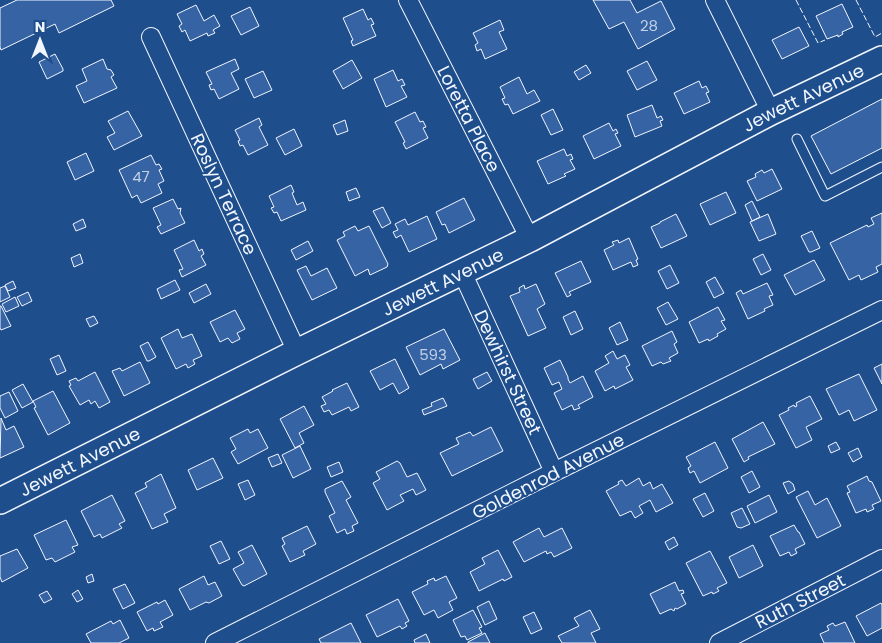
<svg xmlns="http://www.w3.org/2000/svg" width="882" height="643" viewBox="0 0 882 643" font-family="Poppins,sans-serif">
	<rect width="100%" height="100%" fill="#1f4e8c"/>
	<!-- building -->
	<path fill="#3563a3" stroke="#f2f6ff" d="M17 0H111L114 6 59 33 55 24 1 50 0 47V8Z
		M593 0H630L637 13 661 1 675 29 638 49 624 22 609 29Z
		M842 4 853 27 842 32 843 34 838 37V35L827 39 816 16Z
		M196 5 204 21 214 15 220 26 213 30 215 33 208 36 207 33 190 41 185 30 182 32 179 26 182 24 177 14Z
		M250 7 259 26 241 35 231 16Z
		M363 9 368 20 371 18 374 24 371 25 376 36 353 46 351 41 353 40 343 18Z
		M500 20 504 30 499 32 507 49 485 59 481 49 477 51 475 45 478 43 473 33Z
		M799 27 809 46 782 59 772 40Z
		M55 54 63 69V71L47 79 39 62Z
		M103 59 107 69 111 70 114 75 111 77 117 88 84 103 76 86 87 81 82 69Z
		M235 59 239 69 231 73 239 89 219 99 214 89 211 90 209 85 212 84 206 72Z
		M352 60 362 78 343 89 333 71Z
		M647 61 657 80 637 90 627 71Z
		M586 65 591 73 579 80 574 72Z
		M393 70 398 81 402 79 405 85 401 86 407 97 386 107 374 79Z
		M263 71 272 90 254 98 245 79Z
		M519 77 527 94 534 90 540 101 513 114 508 104 505 105 502 99 505 98 500 87Z
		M699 81 702 88 706 86 709 92 706 93 710 102 684 114 674 93Z
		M882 99V148L831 174 811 136Z
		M652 105 657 118 661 116 663 120 660 121 662 126 635 137 627 115Z
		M553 109 563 130 551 135 541 115Z
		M128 111 142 136 114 150 107 137 115 133 108 121Z
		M415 112 420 122 423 121 426 127 423 128 428 138 406 149 403 143 405 142 395 122Z
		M259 118 262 125 259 127 268 145 248 155 243 145 240 146 238 141 240 140 235 130Z
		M345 120 348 131 337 135 333 125Z
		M609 123 613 131 616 129 618 133 615 134 621 146 594 159 583 136Z
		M294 129 302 146 285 155 276 138Z
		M564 149 567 156 571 154 573 159 570 160 575 169 564 174 566 176 548 184 537 161Z
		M86 153 94 171 75 180 67 162Z
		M151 155 156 165 159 164 162 169 159 170 164 181 158 184 162 193 141 203 137 195 132 198 119 170Z
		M772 169 782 189 757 201 747 181 756 177 755 174 762 170 764 173Z
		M291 185 294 192 292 193 297 205 303 202 306 210 281 221 277 212 274 213 271 208 274 207 269 196Z
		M356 188 360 197 349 201 346 192Z
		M726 192 736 213 710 225 700 204Z
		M464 198 475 220 449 233 445 224 442 225 436 212Z
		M173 199 178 209 181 208 180 213 185 223 161 234 157 227 161 225 153 208Z
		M752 201 760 217 752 221 745 205Z
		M383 207 391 223 382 228 373 211Z
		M882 213V264L876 267 878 272 861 280 859 275 849 280 830 243 867 225 868 227 874 224 871 218Z
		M676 214 687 236 661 248 651 227 660 223V222Z
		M768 214 776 234 759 241 750 222Z
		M427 216 437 239 409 252 401 235 396 238 393 232 398 230 395 224 405 219 408 225Z
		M83 219 86 227 76 231 73 224Z
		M355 226 358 231 369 226 388 264 387 267 370 275 368 269 355 276 337 240 345 236 343 232Z
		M812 231 820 248 811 252H809L801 236Z
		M629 238 638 259 636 260 638 265 633 267 631 262 613 270 604 250 614 245 612 242 618 240 619 243Z
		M194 240 199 251 202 249 204 254 201 256 206 265 182 277 179 270 183 269 174 250Z
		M308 241 313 251 296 260 291 250Z
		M80 254 83 263 74 267 71 258Z
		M763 254 771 270 761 275 753 259Z
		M814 260 825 280 795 295 784 275Z
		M581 261 591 282 569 292 571 295 567 297 555 273Z
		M670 265 679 283 667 289 658 271Z
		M306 266 311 276 327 268 337 288 312 300 297 270Z
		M715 277 724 293 714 298 706 282Z
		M175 280 180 290 161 299 157 289Z
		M13 281 16 288 8 291 5 285Z
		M767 283 773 295 769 296 773 305 764 309 765 311 748 319 736 293 741 290 743 294Z
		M206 284 211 294 194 303 189 293Z
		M536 284 545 304 537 309 546 328 528 336 510 296 520 292 519 288 524 285 525 289Z
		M5 286 10 297 0 302V288Z
		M28 292 32 301 22 306 17 297Z
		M15 297 19 306 6 312 2 304Z
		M668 302 678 319 666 325 657 308Z
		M0 306H1L11 326 1 330 0 328Z
		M718 307 725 320 721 321 726 329 717 334 718 336 709 341 708 339 699 343 689 322Z
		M235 310 245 329 237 333 240 339 232 343 228 338 220 342 210 322Z
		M575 311 583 329 571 335 563 317Z
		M94 316 98 323 90 327 86 319Z
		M620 322 628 340 617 345 609 328Z
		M178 329 182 338 192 334 202 356 193 360 195 364 188 368 186 364 176 369 161 338Z
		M444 329 460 360 443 369 441 364 420 375 406 347Z
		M672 331 677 342 674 344 678 353 669 358 671 361 663 364 661 362 652 366 642 346Z
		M148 342 156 357 149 361H147L140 346Z
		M613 351 617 359 625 355 630 365 626 367 633 380 615 389 614 386 605 391 595 371 609 363 605 356Z
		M59 355 66 371 57 375 50 359Z
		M395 359 409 388 399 394 393 383 380 390 370 371Z
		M560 360 568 377V379L570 383 583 376 593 397 578 405 580 408 574 410 572 405 562 410 554 393 562 389 559 382 552 385 544 368Z
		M140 362 150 383 124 396 112 371 120 368 122 371Z
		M882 364V384L874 368Z
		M95 372 110 402 99 408 95 401 91 404 89 400 80 405 69 386 71 385 69 381 76 378 78 381Z
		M487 372 492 381 478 389 473 379Z
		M859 374 877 410 854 421 849 410 839 415 826 389Z
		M347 383 359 407 351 411 349 407 332 415 329 410 324 412 321 406 326 404 322 397 333 391 332 390Z
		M23 384 33 402 22 408 12 390Z
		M53 391 70 423 48 435 34 408 36 407 33 401Z
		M9 392 18 411 5 418 0 408V396Z
		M810 396 822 419 806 427 812 440 796 448 779 415 789 410 788 408 794 405 795 407 797 406 796 403Z
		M443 398 447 406 424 415 422 410 432 406 431 403Z
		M304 406 314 425 299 433 304 443 295 448 280 419Z
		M1 418 6 430 14 426 24 447 0 458Z
		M763 422 775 444 748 457 749 459 744 462 732 439Z
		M491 427 503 451 452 476 440 453 459 444 456 438 470 432 473 436Z
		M248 429 250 433 258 429 268 448 238 464 231 452 236 449 230 438Z
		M715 442 728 468 700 483 694 471 690 473 688 468 691 466 686 457Z
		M836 442 840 449 831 453 828 446Z
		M300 446 311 469 293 478 282 455Z
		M858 448 862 457 853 462 848 453Z
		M278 454 282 463 272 467 268 458Z
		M213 458 223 478 197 490 188 470Z
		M397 461 400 463 407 477 417 473 426 490 416 495 413 489 400 495 404 501 387 510 373 483 380 479 376 472Z
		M339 462 343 472 331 477 327 467Z
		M752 471 760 487 749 493 741 477Z
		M161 474 176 508 164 514 168 522 152 529 135 493 147 487 145 483Z
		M867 476 869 481 872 482 881 501 872 505 874 509 867 512 866 509 856 513 847 493 850 492 847 486Z
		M639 478 643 486 650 482 653 489 662 484 673 503 656 512 650 500 639 506 643 513 635 518 631 511 620 516 606 491 619 484 618 482 622 480 626 486Z
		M248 480 255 495 245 500 238 484Z
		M342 481 351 497 346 500 358 523 352 526 354 531 347 534 345 529 337 533 329 516 335 513 325 492V489Z
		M789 481 793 484 795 490 788 494 783 483Z
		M808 491 815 505 827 498 841 526 817 538 796 497Z
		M705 493 714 511 703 517 693 499Z
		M112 495 125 521 119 524 122 528 102 538 100 534 94 537 81 511Z
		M769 495 777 512 755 523 747 506Z
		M742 508 750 524 741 528 737 527 731 513Z
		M66 520 78 545 72 547 75 552 55 562 52 558 46 560 34 535Z
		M794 525 798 532H799L805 544 795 549 797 553 791 556 789 552 780 556 770 536Z
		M307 526 316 544 303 551 305 555 290 562 282 546 285 544 282 538Z
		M539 528 544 537 562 528 572 548 554 557 551 552 547 554 546 551 524 562 513 542Z
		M674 537 678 545 669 550 665 542Z
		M221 541 230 559 219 564 210 546Z
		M252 545 267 574 244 586 242 585 233 569 244 563 238 552Z
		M753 545 763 566 739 578 729 557Z
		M17 549 28 568 2 582 0 577V556Z
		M498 550 512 577 504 581 503 579 479 591 470 572 485 564 482 558Z
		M710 551 727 583 717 588 719 591 713 594 712 592 703 596 686 563Z
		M92 574 94 581 88 583 86 577Z
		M204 576 208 585 215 582 222 596 209 603 206 602 190 610 179 589Z
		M446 576 457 598 449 602 453 610 438 618 434 610 424 615 412 592 428 584 427 581 434 578 435 581Z
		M675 582 679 591 683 590 684 593 681 594 686 604 677 609 675 608 674 611 671 609 660 614 650 594Z
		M125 584 135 603 123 609 113 589Z
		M78 590 83 599 77 602 72 594Z
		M47 591 52 599 44 603 39 595Z
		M398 599 409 621 405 623 407 626 402 629 400 626 377 637 366 615Z
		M165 600 173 615 160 622 163 627 154 631 153 628 147 631 137 612 157 602 158 604Z
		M489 601 497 619 485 625 477 607Z
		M881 603 882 605V628L867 636 856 616Z
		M473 610 482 627 479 628 482 633 467 640 465 636 461 637 453 620Z
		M590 610 600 629 591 633 596 643H562L558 636 579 626 574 618Z
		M534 612 542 629 531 634 523 617Z
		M120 620 129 638 119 643H91L86 634 111 621 113 624Z
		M845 622 855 643H824L820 634 829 630 827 626 833 623 835 626Z
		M351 623 361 643H321L319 639Z
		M485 633 490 643H468V642Z
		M426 634 430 643H415L414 640Z"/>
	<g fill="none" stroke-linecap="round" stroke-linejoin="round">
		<defs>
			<path id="service" d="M797 139 825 196 882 167"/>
			<path id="minor" d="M408 0 530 239
				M715 0 771 112
				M151 37 297 352
				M462 272 554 472
				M215 643 554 472 882 310
				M719 643 882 559"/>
			<g id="secondary">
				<path id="s1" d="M0 501 297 352 530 239 771 112 882 59"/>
			</g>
		</defs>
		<!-- service casing -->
		<use href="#service" stroke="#f2f6ff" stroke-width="11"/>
		<!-- minor casing -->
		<use href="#minor" stroke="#f2f6ff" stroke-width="20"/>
		<!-- secondary casing -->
		<use href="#secondary" stroke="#f2f6ff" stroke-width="28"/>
		<!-- service -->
		<use href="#service" stroke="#1f4e8c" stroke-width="9"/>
		<!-- minor -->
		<use href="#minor" stroke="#1f4e8c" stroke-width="18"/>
		<!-- secondary -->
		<use href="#secondary" stroke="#1f4e8c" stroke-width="25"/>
		<!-- fence -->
		<path stroke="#f2f6ff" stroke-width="1" stroke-dasharray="6 2.5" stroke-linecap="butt" d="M796 0 818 43 825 40
			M856 0 875 37 882 33"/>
	</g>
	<g text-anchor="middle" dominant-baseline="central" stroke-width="4" stroke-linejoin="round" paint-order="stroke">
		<!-- number labels -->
		<g font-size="15" fill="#c3d1e8">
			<text x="649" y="25">28</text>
			<text x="141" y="176">47</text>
			<text x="433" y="354">593</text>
		</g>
		<!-- street labels -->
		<g font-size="18" fill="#f2f6ff" stroke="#1f4e8c">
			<text stroke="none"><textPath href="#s1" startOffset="899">Jewett Avenue</textPath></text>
			<text transform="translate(469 119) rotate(63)">Loretta Place</text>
			<text transform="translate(224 194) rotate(65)">Roslyn Terrace</text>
			<text stroke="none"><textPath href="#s1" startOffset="494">Jewett Avenue</textPath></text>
			<text transform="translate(508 372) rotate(65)">Dewhirst Street</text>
			<text stroke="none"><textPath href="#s1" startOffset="89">Jewett Avenue</textPath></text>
			<text transform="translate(548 476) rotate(-27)">Goldenrod Avenue</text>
			<text transform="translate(800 601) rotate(-27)">Ruth Street</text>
		</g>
	</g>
	<!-- north arrow -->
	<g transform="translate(40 40)" stroke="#1f4e8c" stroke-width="4" paint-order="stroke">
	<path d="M0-4L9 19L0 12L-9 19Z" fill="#f2f6ff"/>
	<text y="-8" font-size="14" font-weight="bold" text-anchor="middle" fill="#f2f6ff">N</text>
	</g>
</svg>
